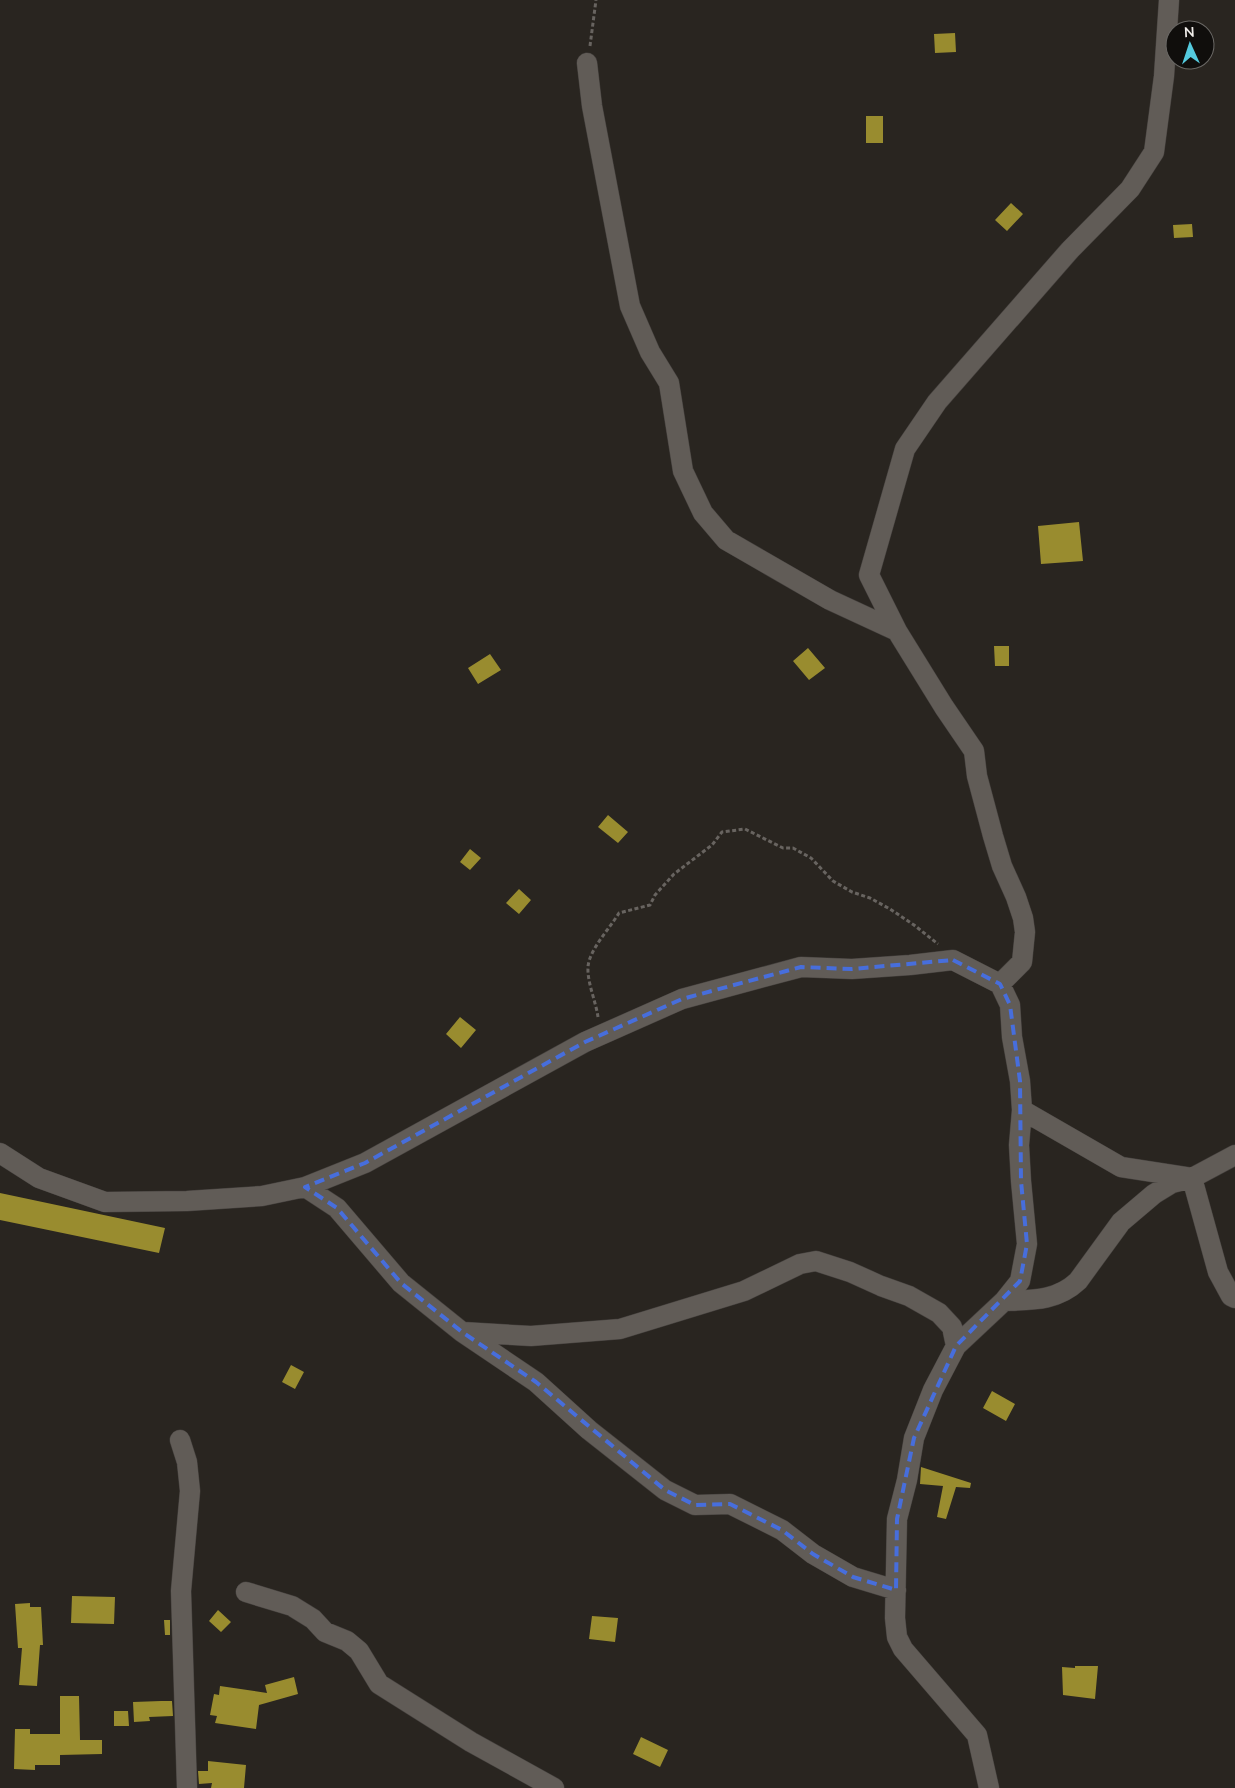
<svg xmlns="http://www.w3.org/2000/svg" width="1235" height="1788" viewBox="0 0 1235 1788" font-family="Mulish,sans-serif">
	<rect width="100%" height="100%" fill="#292520"/>
	<!-- building -->
	<path fill="#998c2f" d="M955 33 956 52 935 53 934 34Z
		M866 116H883V143H866Z
		M1011 203 1023 214 1007 231 995 220Z
		M1192 224 1193 237 1174 238 1173 225Z
		M1079 522 1083 561 1041 564 1038 526Z
		M994 646H1009V666H995Z
		M808 648 825 668 809 680 793 661Z
		M490 654 501 670 478 684 468 668Z
		M608 815 628 832 618 843 598 827Z
		M470 849 481 858 470 870 460 862Z
		M519 889 531 900 519 914 506 903Z
		M460 1017 476 1030 461 1048 446 1034Z
		M0 1193 165 1228 159 1253 0 1220Z
		M291 1365 304 1372 295 1389 282 1382Z
		M992 1391 1015 1404 1006 1421 983 1408Z
		M921 1467 971 1483 970 1488 956 1487 946 1519 937 1517 943 1486 920 1484Z
		M72 1596 115 1597 114 1624 71 1623Z
		M30 1603V1607H41L43 1645H40L37 1686 19 1685 22 1648H18L15 1604Z
		M218 1610 231 1622 221 1632 209 1621Z
		M592 1616 618 1618 615 1642 589 1639Z
		M164 1620H170V1635H165Z
		M1075 1666H1098L1095 1699 1063 1695 1062 1667 1075 1668Z
		M294 1677 298 1694 259 1705 256 1729 215 1723 217 1716 210 1715 214 1694 219 1695 220 1686 267 1693 265 1685Z
		M60 1696H79L80 1740H102V1754L60 1755V1765H35V1770L14 1769 15 1729H30V1734H60Z
		M161 1701H172L173 1716 149 1717 150 1721 134 1722 133 1702Z
		M114 1711H128L129 1726H114Z
		M641 1737 668 1750 660 1767 633 1754Z
		M208 1761 246 1765 244 1788H211L212 1783 199 1784 198 1771H208Z"/>
	<g fill="none" stroke-linecap="round" stroke-linejoin="round">
		<defs>
			<path id="minor" d="M587 63 592 106 630 306 650 352 669 383 683 471 703 513 726 540 830 600 897 631 944 707 974 751 977 776 993 836 1002 866 1016 897 1023 918 1025 932 1022 962 1000 984
				M897 631 869 575 905 449 937 402 1070 250 1130 189 1154 152 1164 76 1169 0
				M1022 1110 1121 1167 1192 1178 1218 1272 1231 1296 1235 1298
				M0 1153 39 1178 105 1202 187 1201 262 1196 305 1187 365 1163 585 1042 682 999 801 967 852 969 910 965 953 960 1000 984 1010 1005 1012 1037 1020 1081 1022 1110 1019 1145 1021 1181 1027 1244 1020 1281 1004 1301 956 1346 933 1390 914 1438 907 1480 897 1519 895 1618 897 1637 903 1649 977 1735 989 1788
				M305 1187 337 1208 401 1283 462 1332 536 1382 589 1430 665 1490 695 1505 730 1504 782 1530 813 1554 853 1577 896 1590
				M1004 1301C1032 1300 1057 1301 1078 1281L1121 1222 1154 1194 1172 1183 1192 1178 1235 1155
				M463 1332 531 1336 620 1329 744 1291 800 1264 816 1261 850 1272 881 1286 909 1296 939 1313 952 1327 956 1346
				M180 1440 187 1462 190 1491 181 1591 187 1788
				M246 1592 292 1606 313 1619 325 1632 347 1641 359 1651 379 1684 471 1742 554 1788"/>
		</defs>
		<!-- minor casing -->
		<use href="#minor" stroke="#433f3c" stroke-width="21"/>
		<!-- path -->
		<path stroke="#686460" stroke-width="3" stroke-dasharray="4 2.5" stroke-linecap="butt" d="M590 46 596 0
			M598 1017C596 1002 587 982 588 967 589 950 610 928 619 913L650 905 655 895 674 874 712 845 722 832 745 829 783 848H793L811 858 833 881 852 892 870 898 890 909 914 925 938 944"/>
		<!-- minor -->
		<use href="#minor" stroke="#615c57" stroke-width="20"/>
	</g>
	<!-- marked area -->
	<path fill="none" stroke="#476edc" stroke-width="4" stroke-dasharray="10 6" stroke-linejoin="round" d="M953 960 1000 984 1010 1005 1020 1081 1021 1181 1027 1244 1020 1281 956 1346 914 1438 897 1519 896 1590 853 1577 813 1554 782 1530 730 1504 695 1505 665 1490 536 1382 462 1332 401 1283 337 1208 305 1187 365 1163 585 1042 682 999 801 967 852 969Z"/>
	<!-- north arrow -->
	<g transform="translate(1190 45) rotate(357)"><circle r="24" fill="#100e0c" stroke="#6a6865"/>
	<path d="M0-4L9 19L0 12L-9 19Z" fill="#54cade"/>
	<text y="-8" font-size="14" font-weight="bold" text-anchor="middle" fill="#f1eeeb">N</text>
	</g>
</svg>
